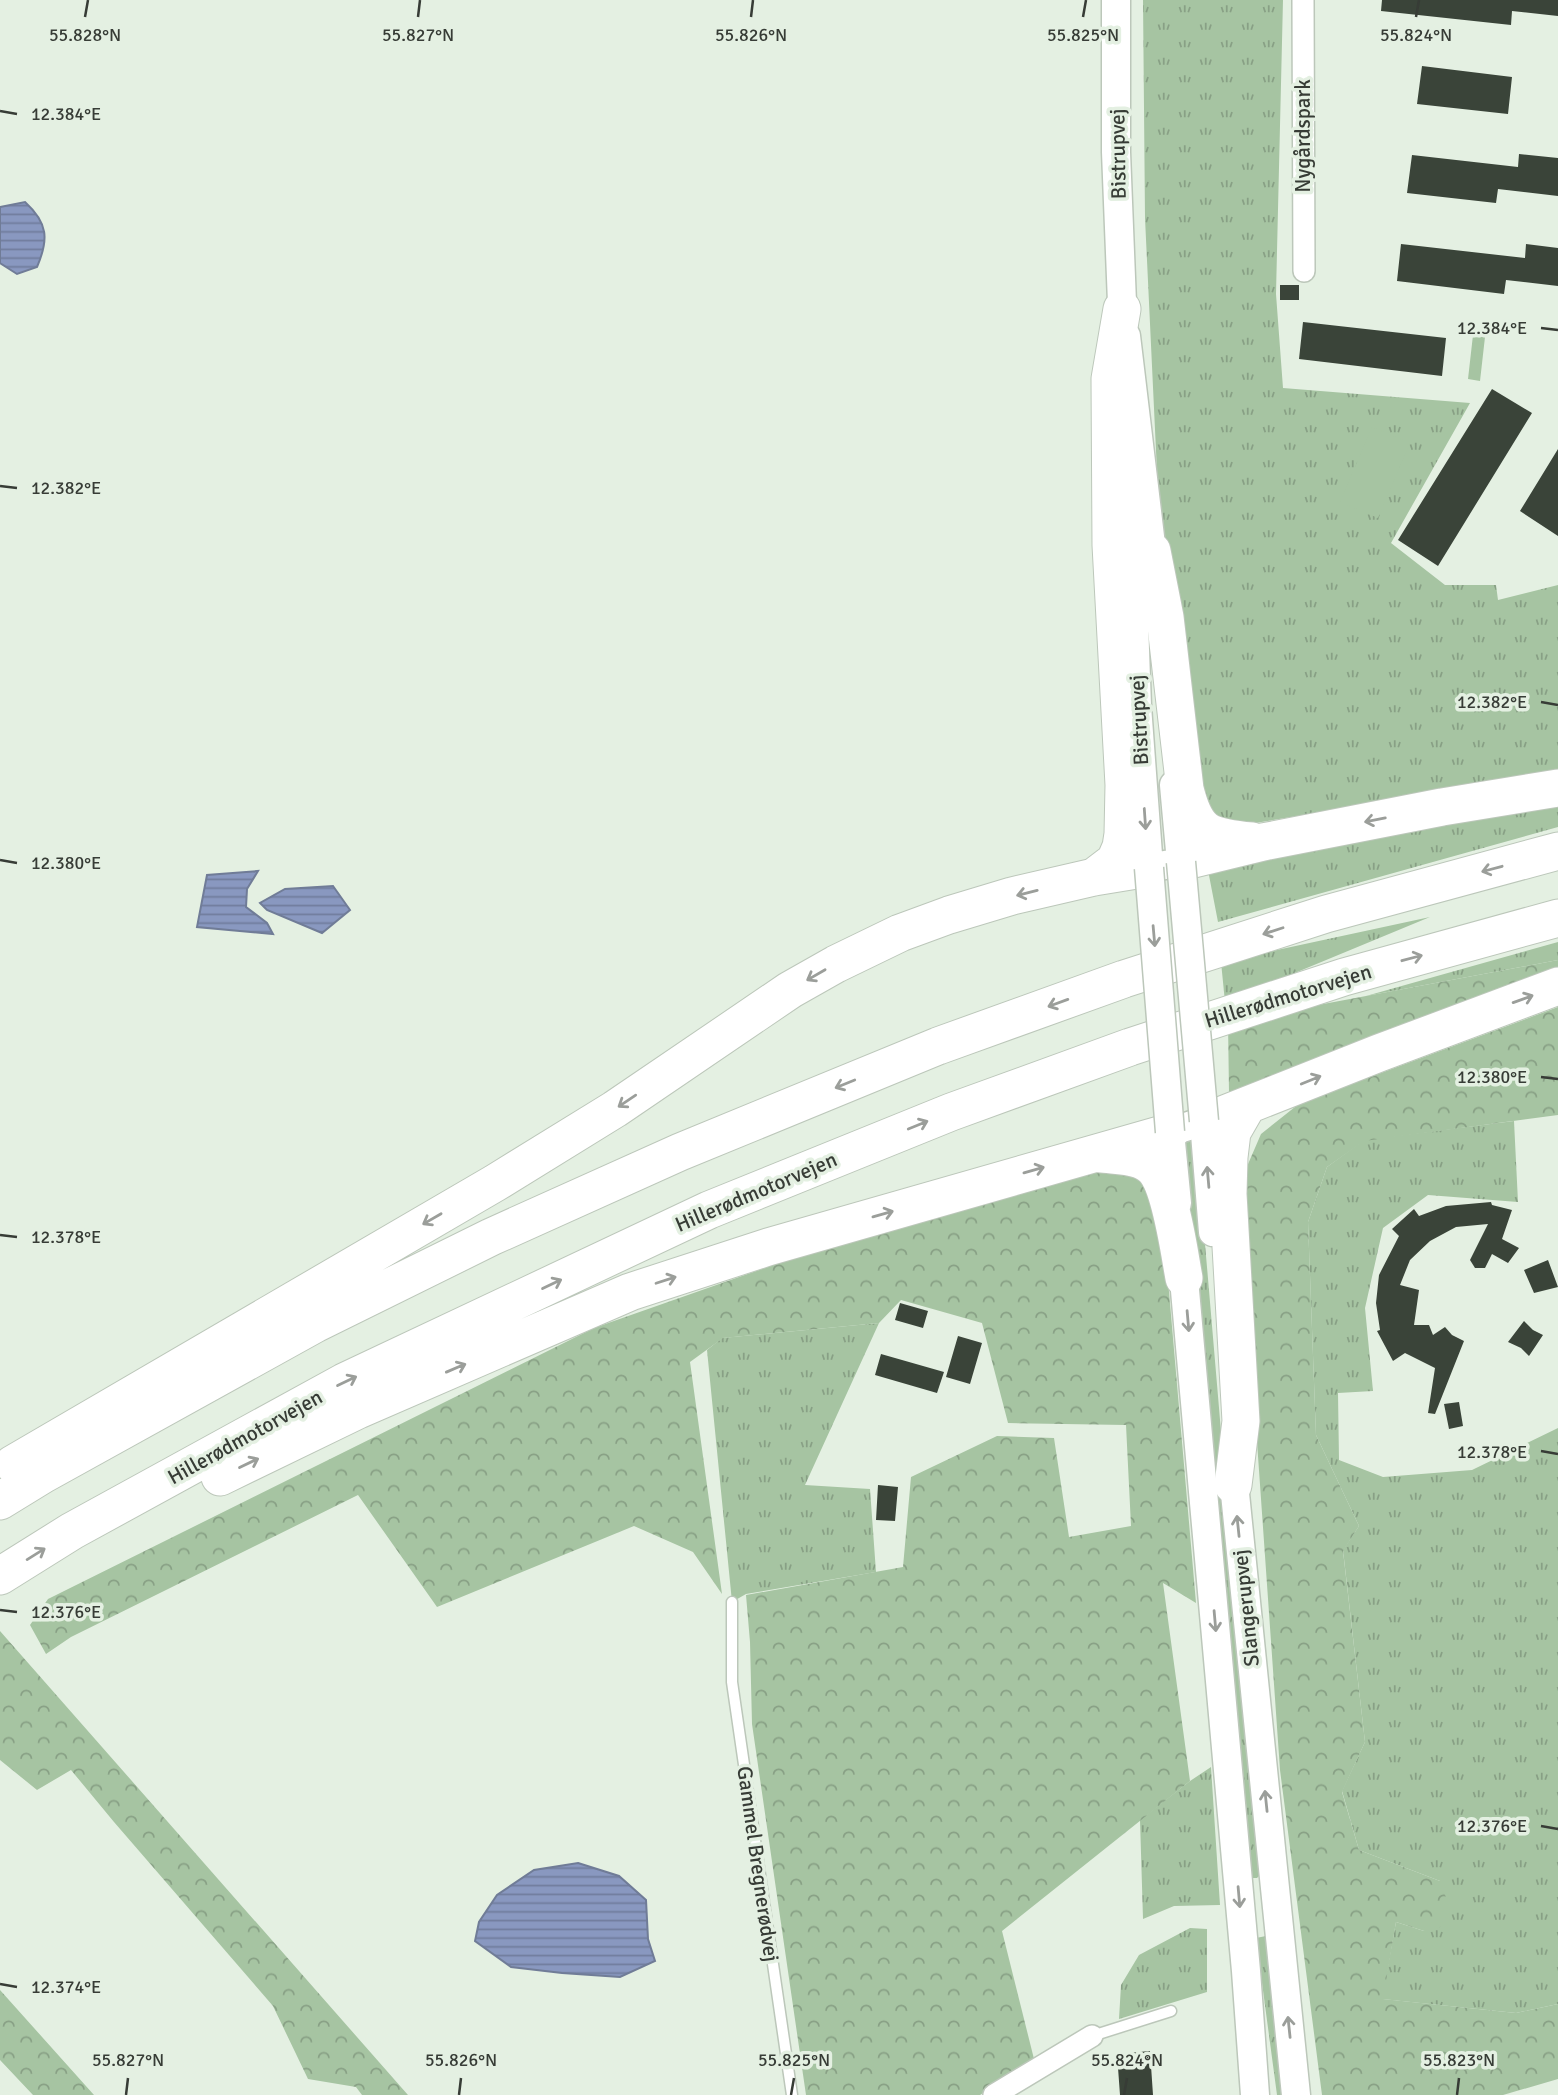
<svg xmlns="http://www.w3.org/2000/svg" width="1558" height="2095" viewBox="0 0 1558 2095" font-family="Signika,sans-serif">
	<defs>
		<pattern id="grass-tufts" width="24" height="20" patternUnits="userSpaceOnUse" patternTransform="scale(1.75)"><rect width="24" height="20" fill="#a6c4a2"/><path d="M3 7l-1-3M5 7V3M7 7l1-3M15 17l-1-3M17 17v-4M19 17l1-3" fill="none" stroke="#88a085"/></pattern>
		<pattern id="forest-crowns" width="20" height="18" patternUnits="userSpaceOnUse" patternTransform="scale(1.75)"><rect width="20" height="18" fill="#a6c4a2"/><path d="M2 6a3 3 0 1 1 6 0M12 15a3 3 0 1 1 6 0" fill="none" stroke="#88a085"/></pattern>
		<pattern id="water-rules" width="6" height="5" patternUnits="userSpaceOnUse" patternTransform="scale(1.75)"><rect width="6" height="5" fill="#8998c0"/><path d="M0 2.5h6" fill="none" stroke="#717d9d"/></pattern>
	</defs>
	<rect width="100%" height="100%" fill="#e4f0e2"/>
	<!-- grass -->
	<path fill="url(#grass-tufts)" d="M1143 0H1283L1276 294 1283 388 1470 403 1391 543 1445 585H1496L1498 600 1558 585V773L1231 827 1197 802 1158 493 1145 218Z
		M1558 801V827L1218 922 1207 865Z
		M1430 917 1225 1002 1221 962Z
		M1558 942V960L1366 996Z
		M1514 1121 1518 1202 1428 1195 1383 1228 1365 1308 1373 1391 1338 1393 1339 1460 1383 1477 1472 1470 1558 1428V2004L1516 2013 1382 1999 1396 1922 1424 1931 1440 1881 1359 1850 1342 1791 1365 1742 1343 1550 1359 1526 1316 1435 1308 1222 1327 1167 1364 1140Z
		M1186 1139H1193L1196 1142C1218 1387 1237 1631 1259 1876L1257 1878H1249L1181 1148Z
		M879 1323 805 1485 870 1489 876 1572 746 1594 732 1602 707 1350 722 1338Z
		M1211 1767 1220 1905 1174 1906 1143 1919 1140 1820 1190 1781Z
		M1190 1928 1207 1929V1992L1119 2019 1121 1985 1139 1955Z
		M1266 1936 1267 1941 1284 2095H1277L1256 1938Z"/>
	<!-- forest -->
	<path fill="url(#forest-crowns)" d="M1558 960V974L1229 1093 1228 1022Z
		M1558 1007V1115L1364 1141 1327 1167 1308 1222 1316 1435 1359 1526 1343 1551 1365 1742 1342 1792 1359 1850 1440 1881 1448 1903 1440 1927 1424 1931 1396 1922 1383 1999 1516 2013 1558 2004V2079L1503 2095H1322L1280 1770 1239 1185 1261 1134 1300 1103Z
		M1101 1167 1132 1171 1161 1200 1196 1603 1163 1583 1190 1781 1002 1931 1034 2059 980 2095H806L752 1724 750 1642 746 1595 903 1567 911 1477 997 1436 1054 1438 1069 1537 1131 1526 1126 1425 1008 1423 982 1323 901 1300 879 1323 723 1338 690 1362 722 1594 693 1552 634 1526 437 1607 358 1495 71 1637 46 1654 30 1625 48 1599 594 1328 833 1244Z
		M0 1631 408 2095H362L356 2087 308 2079 273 2006 114 1822 71 1770 37 1790 0 1760Z
		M0 1990 94 2095H33L0 2060Z"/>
	<!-- pitch -->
	<path fill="#a6c4a2" d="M1473 335 1485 337 1480 381 1468 379Z
		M1372 427 1410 443 1378 518 1340 502Z"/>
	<!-- water -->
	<path fill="url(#water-rules)" stroke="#707c97" stroke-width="2" d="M25 202C48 223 49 239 37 267L17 274 0 263V207Z
		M258 871 247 889 246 907 267 923 273 934 197 927 207 875Z
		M333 886 350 910 322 933 267 910 260 903 285 889Z
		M578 1863 619 1876 646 1900 648 1939 655 1961 620 1977 562 1973 511 1967 475 1941 479 1922 497 1895 534 1870Z"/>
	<!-- building -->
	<path fill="#3a4439" d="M1382 0H1558V16L1512 11 1511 25 1381 11Z
		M1422 66 1512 77 1508 114 1417 104Z
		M1519 154 1558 158V196L1498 189 1496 203 1407 193 1412 155 1518 167Z
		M1401 244 1525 258 1526 244 1558 248V286L1506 280 1504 294 1397 281Z
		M1280 285H1299V300H1280Z
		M1303 322 1446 338 1442 376 1299 359Z
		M1492 389 1532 413 1438 566 1398 540Z
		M1558 449V536L1520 511Z
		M1491 1202 1492 1205 1512 1210 1502 1239 1519 1248 1508 1263 1492 1254 1485 1268H1475L1470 1260 1488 1224 1456 1227 1430 1241 1410 1260 1400 1285 1419 1290 1414 1325H1429L1433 1335 1445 1327 1452 1335 1464 1341 1435 1414 1428 1413 1435 1368 1405 1353 1393 1361 1377 1331 1380 1330 1376 1303 1379 1275 1399 1236 1392 1229 1414 1209 1419 1216 1446 1206Z
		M1548 1260 1558 1287 1534 1293 1524 1270Z
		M900 1303 928 1311 923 1328 895 1320Z
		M1524 1321 1533 1330 1543 1335 1529 1356 1521 1348 1508 1342Z
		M958 1336 982 1343 970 1384 946 1377Z
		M881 1354 944 1372 937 1393 875 1375Z
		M1459 1402 1463 1426 1449 1429 1444 1404Z
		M878 1485 898 1487 895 1521 876 1520Z
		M1150 2051 1153 2095H1120L1117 2054Z"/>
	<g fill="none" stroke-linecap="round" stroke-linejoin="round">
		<defs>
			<path id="lane" d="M732 1602V1682L792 2095
				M1092 2036 1171 2011"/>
			<path id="street" d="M1303 0 1304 271
				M994 2095 1092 2036"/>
			<path id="secondary" d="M1116 0V152L1123 328
				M1126 336 1154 570
				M1128 453 1137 706 1149 868 1181 862 1174 785
				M1177 1203 1170 1132 1204 1121 1213 1232
				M1182 1257 1246 1971 1255 2095
				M1232 1464 1296 2095"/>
			<path id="highway" d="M1152 551 1165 617 1185 789C1196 833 1207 837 1252 841
				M1181 862 1263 842 1442 807 1558 788
				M1094 877 1115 861 1121 847 1123 834 1124 785 1111 545 1110 379 1122 309
				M1225 1114 1379 1053 1558 986
				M1100 1154C1116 1156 1135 1155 1148 1164 1170 1177 1179 1252 1184 1278
				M13 1464 495 1183 615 1109 790 990 836 964 900 933 949 915 1012 896 1094 877 1149 868
				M220 1477 358 1410 630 1292 768 1247 1170 1132
				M1233 1485 1241 1421 1228 1194 1229 1157 1232 1132 1247 1106
				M0 1501 44 1474 315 1324 491 1237 680 1152 938 1046 1124 979 1326 914 1558 851
				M0 1576 72 1531 344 1382 709 1210 951 1112 1130 1047 1344 977 1558 918"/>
		</defs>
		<!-- lane casing -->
		<use href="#lane" stroke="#bcc7ba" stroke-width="13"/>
		<!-- street casing -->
		<use href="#street" stroke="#bcc7ba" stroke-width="24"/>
		<!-- secondary casing -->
		<use href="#secondary" stroke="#bcc7ba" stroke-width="31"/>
		<!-- highway casing -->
		<use href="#highway" stroke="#bcc7ba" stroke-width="39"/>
		<!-- lane -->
		<use href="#lane" stroke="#fff" stroke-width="10"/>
		<!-- street -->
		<use href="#street" stroke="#fff" stroke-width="21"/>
		<!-- secondary -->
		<use href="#secondary" stroke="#fff" stroke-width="28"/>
		<!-- highway -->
		<use href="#highway" stroke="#fff" stroke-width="37"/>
		<defs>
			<path id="secondary-bridge" d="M1181 862 1204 1121
				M1149 868 1170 1132"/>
		</defs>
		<!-- secondary-bridge casing -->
		<use href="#secondary-bridge" stroke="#bcc7ba" stroke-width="31" stroke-linecap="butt"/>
		<!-- secondary-bridge -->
		<use href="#secondary-bridge" stroke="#fff" stroke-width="28"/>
	</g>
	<!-- one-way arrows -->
	<defs><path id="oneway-shaft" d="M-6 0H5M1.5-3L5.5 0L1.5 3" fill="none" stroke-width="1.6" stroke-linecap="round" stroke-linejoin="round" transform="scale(1.75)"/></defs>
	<g stroke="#9b9e9a">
		<use href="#oneway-shaft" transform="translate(1145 819) rotate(86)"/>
		<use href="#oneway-shaft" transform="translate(1375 820) rotate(169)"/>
		<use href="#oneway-shaft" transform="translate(1492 869) rotate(165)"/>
		<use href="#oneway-shaft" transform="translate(1027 893) rotate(166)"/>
		<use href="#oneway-shaft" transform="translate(1273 931) rotate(162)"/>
		<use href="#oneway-shaft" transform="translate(1154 936) rotate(85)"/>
		<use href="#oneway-shaft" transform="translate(1412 958) rotate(-15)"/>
		<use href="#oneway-shaft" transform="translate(816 975) rotate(150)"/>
		<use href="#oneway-shaft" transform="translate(1523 999) rotate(-20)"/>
		<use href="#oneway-shaft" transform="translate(1058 1003) rotate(160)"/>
		<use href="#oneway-shaft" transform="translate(1311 1080) rotate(-22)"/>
		<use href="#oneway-shaft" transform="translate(845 1084) rotate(158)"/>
		<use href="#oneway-shaft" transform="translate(627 1101) rotate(146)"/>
		<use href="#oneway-shaft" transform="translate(918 1125) rotate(-22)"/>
		<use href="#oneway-shaft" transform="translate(1034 1170) rotate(-16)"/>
		<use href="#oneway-shaft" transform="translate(1208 1177) rotate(-95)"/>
		<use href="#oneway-shaft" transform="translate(883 1214) rotate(-16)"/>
		<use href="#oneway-shaft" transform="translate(432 1219) rotate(150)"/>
		<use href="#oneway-shaft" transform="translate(666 1280) rotate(-18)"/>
		<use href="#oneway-shaft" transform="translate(552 1284) rotate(-26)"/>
		<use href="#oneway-shaft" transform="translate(1188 1321) rotate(85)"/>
		<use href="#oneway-shaft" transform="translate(456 1368) rotate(-23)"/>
		<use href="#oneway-shaft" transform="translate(347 1381) rotate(-26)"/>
		<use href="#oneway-shaft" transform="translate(249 1463) rotate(-26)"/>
		<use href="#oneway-shaft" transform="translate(1238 1526) rotate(-96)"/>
		<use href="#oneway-shaft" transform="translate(36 1554) rotate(-32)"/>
		<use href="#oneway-shaft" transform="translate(1215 1621) rotate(85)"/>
		<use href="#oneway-shaft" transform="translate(1266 1801) rotate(-96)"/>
		<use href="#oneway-shaft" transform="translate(1239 1897) rotate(85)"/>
		<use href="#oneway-shaft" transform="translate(1289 2027) rotate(-96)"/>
	</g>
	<!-- ticks -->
	<path fill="none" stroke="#373c36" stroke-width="2.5" d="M85 17 88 0M418 17 420 0M751 17 753 0M1083 17 1086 0M1416 17 1419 0M0 111 17 114M1541 328 1558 330M0 486 17 488M1541 702 1558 705M0 860 17 863M1541 1077 1558 1079M0 1235 17 1237M1541 1451 1558 1454M0 1610 17 1612M1541 1826 1558 1829M0 1984 17 1987M126 2095 128 2078M459 2095 461 2078M791 2095 794 2078M1124 2095 1127 2078M1457 2095 1459 2078"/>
	<g text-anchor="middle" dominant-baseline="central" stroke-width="7" stroke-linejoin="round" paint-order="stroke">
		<!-- street labels -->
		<g font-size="21" fill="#373c36" stroke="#e4f0e2">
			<text transform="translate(1303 136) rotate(-90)">Nygårdspark</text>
			<text transform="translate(1118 154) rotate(-91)">Bistrupvej</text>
			<text transform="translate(1139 720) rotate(-93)">Bistrupvej</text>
			<text transform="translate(1288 996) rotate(-17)">Hillerødmotorvejen</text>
			<text transform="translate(756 1192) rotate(-23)">Hillerødmotorvejen</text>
			<text transform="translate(245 1437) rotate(-29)">Hillerødmotorvejen</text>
			<text transform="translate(1246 1608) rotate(-96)">Slangerupvej</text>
			<text transform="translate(758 1864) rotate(82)">Gammel Bregnerødvej</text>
		</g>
	</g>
	<g font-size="18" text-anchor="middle" fill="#373c36" stroke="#e4f0e2" stroke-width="7" stroke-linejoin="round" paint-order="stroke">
		<text x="85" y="41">55.828°N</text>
		<text x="418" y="41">55.827°N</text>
		<text x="751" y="41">55.826°N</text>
		<text x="1083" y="41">55.825°N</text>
		<text x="1416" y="41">55.824°N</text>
		<text x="66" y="120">12.384°E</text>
		<text x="1492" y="334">12.384°E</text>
		<text x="66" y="494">12.382°E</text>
		<text x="1492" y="708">12.382°E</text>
		<text x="66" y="869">12.380°E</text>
		<text x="1492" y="1083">12.380°E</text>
		<text x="66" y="1243">12.378°E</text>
		<text x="1492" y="1458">12.378°E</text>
		<text x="66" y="1618">12.376°E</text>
		<text x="1492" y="1832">12.376°E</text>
		<text x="66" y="1993">12.374°E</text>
		<text x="128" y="2066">55.827°N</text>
		<text x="461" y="2066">55.826°N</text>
		<text x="794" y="2066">55.825°N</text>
		<text x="1127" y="2066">55.824°N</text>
		<text x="1459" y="2066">55.823°N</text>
	</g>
</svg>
